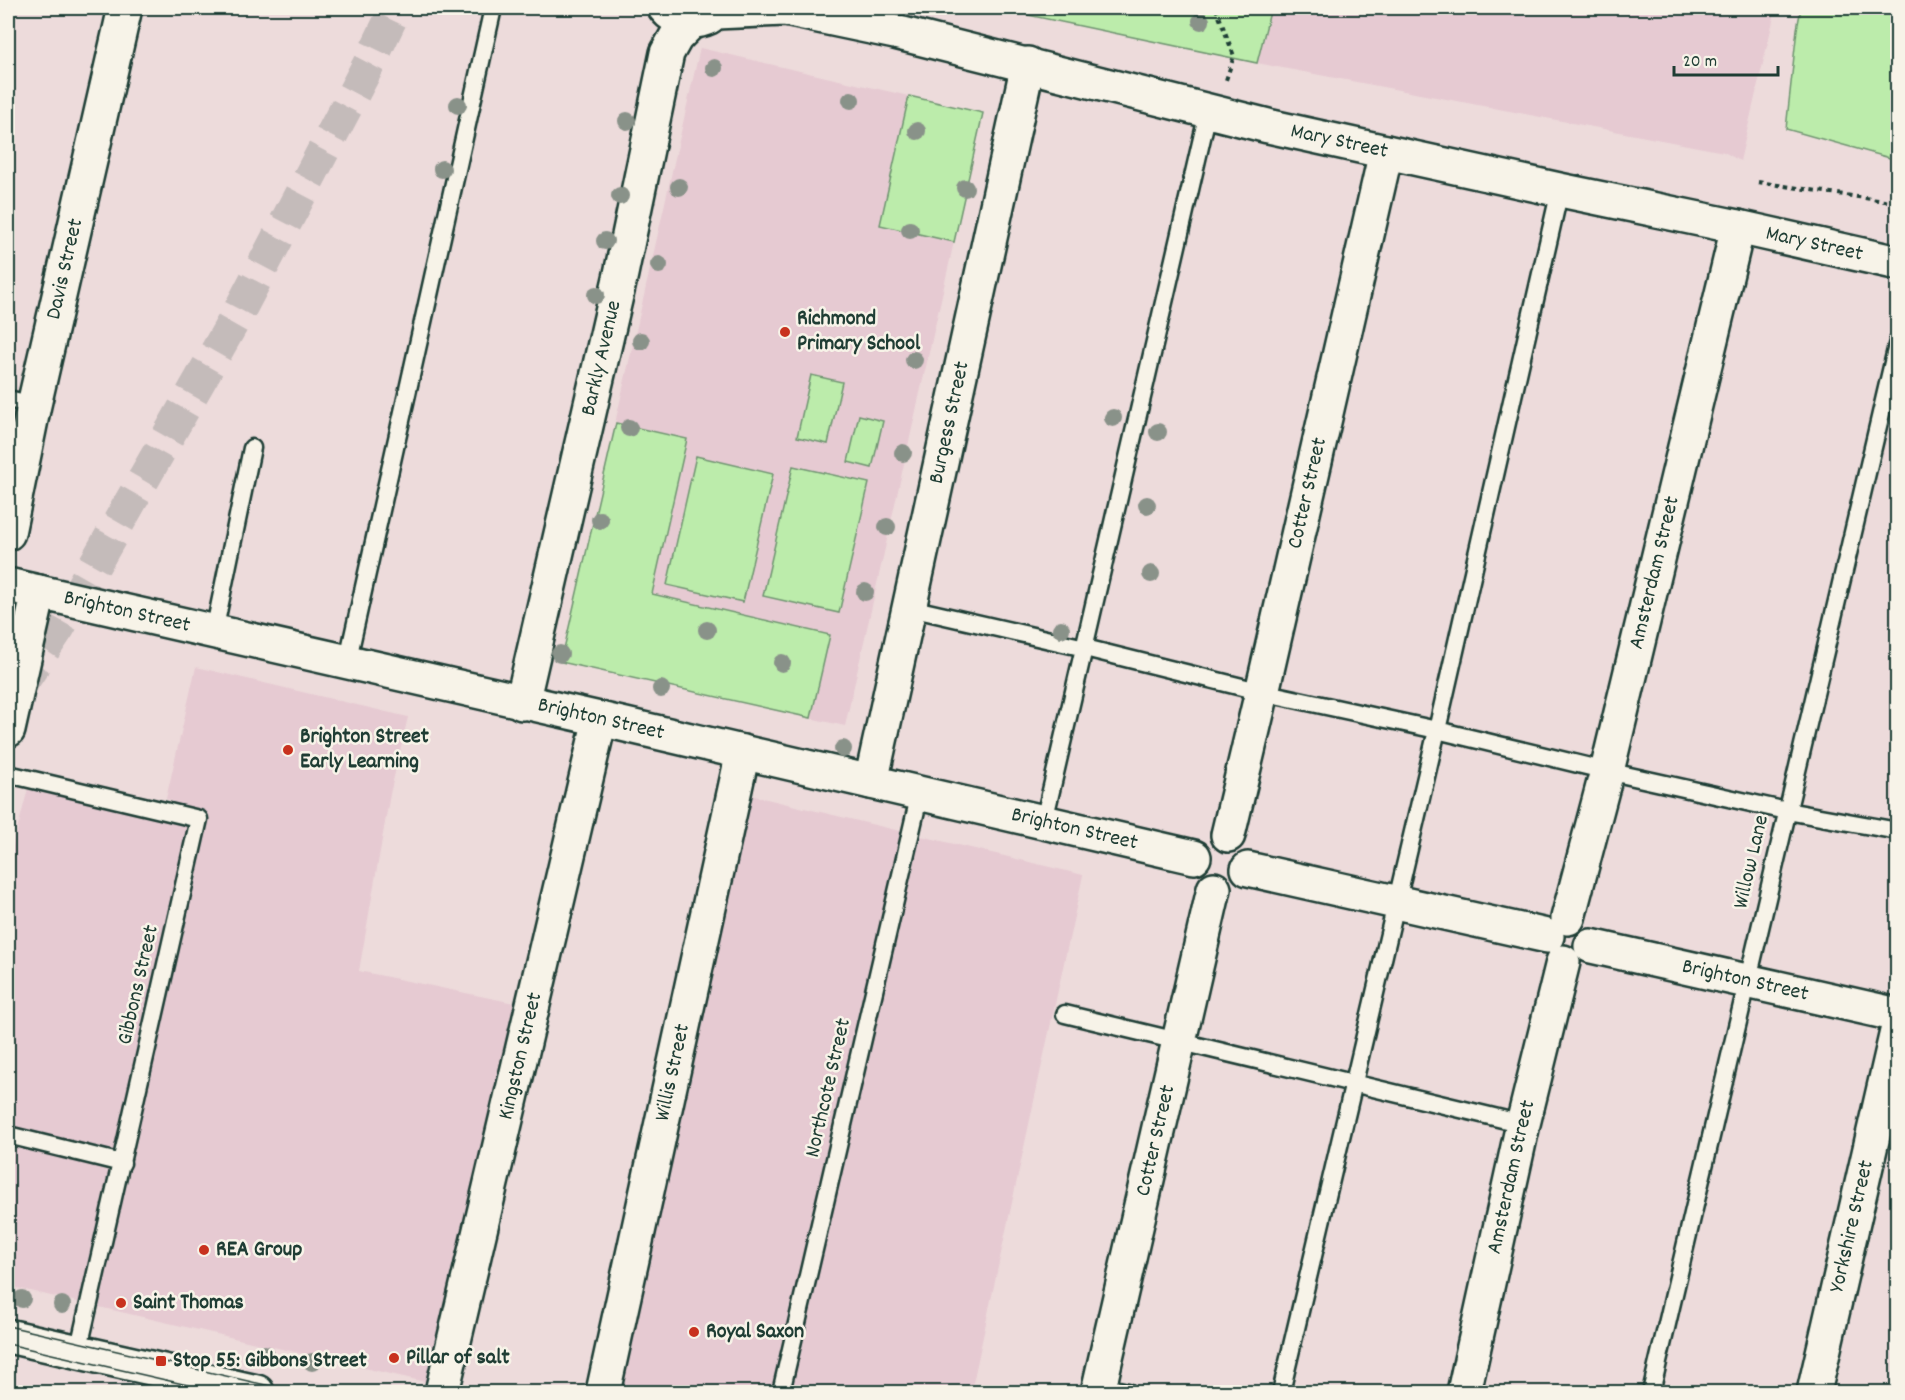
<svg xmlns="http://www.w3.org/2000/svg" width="1905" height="1400" viewBox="0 0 1905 1400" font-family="Dekko,sans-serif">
	<rect width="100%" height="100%" fill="#eddbdb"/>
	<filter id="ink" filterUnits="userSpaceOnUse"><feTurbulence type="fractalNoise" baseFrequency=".0167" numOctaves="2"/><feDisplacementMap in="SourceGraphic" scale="12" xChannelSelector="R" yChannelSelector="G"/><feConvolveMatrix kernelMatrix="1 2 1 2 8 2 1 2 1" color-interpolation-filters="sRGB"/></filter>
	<g filter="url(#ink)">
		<!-- built -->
		<path fill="#e6cad2" d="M1271 8H1776L1740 161 1724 152 1257 63Z
			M700 48 983 113 845 726 561 662Z
			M196 667 408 717 390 794 359 971 514 1003 434 1384 8 1286V866L32 773 171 803 172 801 166 799Z
			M742 793 1083 875 971 1392H613Z"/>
		<!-- green -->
		<path fill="#bcecab" stroke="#6e9470" stroke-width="1.5" d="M995 8H1271L1257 63Z
			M1801 8H1897V160L1786 129 1797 29Z
			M909 96 983 113 954 242 880 225Z
			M811 375 842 382 828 444 797 437Z
			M859 415 883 421 872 468 848 462Z
			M616 423 687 439 652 594 830 635 811 718 561 662Z
			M696 456 773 474 743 602 667 585Z
			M793 466 869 483 839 613 763 596Z"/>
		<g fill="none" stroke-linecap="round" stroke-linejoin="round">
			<!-- highway-tunnel -->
			<path stroke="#c4bbba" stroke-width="33" stroke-dasharray="33 16" stroke-linecap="butt" d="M17 690 59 627 236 317 372 58 396 8"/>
			<defs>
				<path id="lane" d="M8 399 34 405
					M910 608 1085 648 1262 692 1437 730 1607 771 1787 811 1898 831
					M214 632 252 448
					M347 663 493 8
					M8 774 199 819 78 1352
					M1044 821 1208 112
					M1065 1014 1523 1124
					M8 1135 122 1163
					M1100 1386 1128 1392
					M781 1392 920 793
					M1281 1392 1437 730 1560 190
					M1651 1392 1898 341"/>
				<g id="street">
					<path d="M665 8C676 22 694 24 709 17"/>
					<path id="s1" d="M716 12 785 9 895 32 1268 126 1560 190 1738 227 1898 263"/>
					<path id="s2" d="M8 533 34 405 125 8"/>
					<path id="s3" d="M8 585 600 719 1194 857"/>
					<path id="s4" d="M522 703 621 274 667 53 676 37 692 21"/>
					<path d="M8 730 39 592"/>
					<path id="s5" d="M871 782 1028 64"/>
					<path id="s6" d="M1228 835 1262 692 1386 152"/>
					<path d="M1248 869 1547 936"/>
					<path id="s7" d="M1568 918 1607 771 1738 227"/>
					<path id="s8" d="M1591 946 1898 1015"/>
					<path id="s9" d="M442 1392 600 719"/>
					<path id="s10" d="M603 1392 743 752"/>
					<path id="s11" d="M1098 1392 1214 889"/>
					<path id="s12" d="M1464 1392 1523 1124 1563 962"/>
					<path id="s13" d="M1814 1392 1898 1027"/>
				</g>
				<path id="secondary" d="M8 1336 257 1392"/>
			</defs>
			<!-- lane casing -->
			<use href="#lane" stroke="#1f3d34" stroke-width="21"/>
			<!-- street casing -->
			<use href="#street" stroke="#1f3d34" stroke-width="38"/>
			<!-- secondary casing -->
			<use href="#secondary" stroke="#1f3d34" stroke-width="38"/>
			<!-- path -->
			<path stroke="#1f3d34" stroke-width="4" stroke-dasharray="4.5 4.5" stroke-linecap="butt" d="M1181 8H1185
				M1216 8 1234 56 1226 80
				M1758 182 1898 203"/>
			<!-- lane -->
			<use href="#lane" stroke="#f7f3e8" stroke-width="16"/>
			<!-- street -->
			<use href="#street" stroke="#f7f3e8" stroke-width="33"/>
			<!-- secondary -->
			<use href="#secondary" stroke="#f7f3e8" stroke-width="33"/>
			<!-- tram -->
			<path stroke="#1f3d34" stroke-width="1.5" d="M8 1326 296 1392
				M8 1344 218 1392"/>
		</g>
		<!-- trees -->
		<g fill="#899289">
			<circle cx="1201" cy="21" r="9"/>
			<circle cx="714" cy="68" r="9"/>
			<circle cx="851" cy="100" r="9"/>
			<circle cx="458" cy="105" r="9"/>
			<circle cx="627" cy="121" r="9"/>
			<circle cx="917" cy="131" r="9"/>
			<circle cx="442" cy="169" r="9"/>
			<circle cx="679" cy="187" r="9"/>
			<circle cx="965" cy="188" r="9"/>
			<circle cx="620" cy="196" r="9"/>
			<circle cx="910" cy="230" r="9"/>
			<circle cx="605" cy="241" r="9"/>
			<circle cx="659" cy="265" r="9"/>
			<circle cx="596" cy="295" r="9"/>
			<circle cx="641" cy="341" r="9"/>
			<circle cx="914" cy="360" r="9"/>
			<circle cx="1113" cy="418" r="9"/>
			<circle cx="629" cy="428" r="9"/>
			<circle cx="1158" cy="432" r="9"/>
			<circle cx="903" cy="453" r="9"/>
			<circle cx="1147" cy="505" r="9"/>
			<circle cx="600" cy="520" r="9"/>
			<circle cx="887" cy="527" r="9"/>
			<circle cx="1151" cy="574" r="9"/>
			<circle cx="865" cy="592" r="9"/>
			<circle cx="1061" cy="629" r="9"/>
			<circle cx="707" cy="630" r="9"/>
			<circle cx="560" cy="654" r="9"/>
			<circle cx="782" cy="663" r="9"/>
			<circle cx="661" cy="689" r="9"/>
			<circle cx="843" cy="749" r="9"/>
			<circle cx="22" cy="1299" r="9"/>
			<circle cx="62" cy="1305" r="9"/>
			<circle cx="265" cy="1354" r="9"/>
			<circle cx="312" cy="1362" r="9"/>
		</g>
	</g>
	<!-- markers -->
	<g fill="#c8321e" stroke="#f7f3e8" stroke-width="2">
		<circle cx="785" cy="332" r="6"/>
		<circle cx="288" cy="750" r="6"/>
		<circle cx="204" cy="1250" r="6"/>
		<circle cx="121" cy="1303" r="6"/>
		<circle cx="694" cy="1332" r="6"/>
		<circle cx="394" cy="1358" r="6"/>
		<rect x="155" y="1355" width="12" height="12" rx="3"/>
	</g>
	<g text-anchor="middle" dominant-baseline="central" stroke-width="5" stroke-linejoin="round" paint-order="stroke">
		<!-- street labels -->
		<g font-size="22" fill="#1f3d34" stroke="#f7f3e8">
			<text stroke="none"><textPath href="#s1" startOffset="639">Mary Street</textPath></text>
			<text stroke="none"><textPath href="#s1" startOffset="1125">Mary Street</textPath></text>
			<text stroke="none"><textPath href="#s2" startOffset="270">Davis Street</textPath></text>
			<text stroke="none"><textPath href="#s4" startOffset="354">Barkly Avenue</textPath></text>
			<text stroke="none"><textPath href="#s5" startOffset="368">Burgess Street</textPath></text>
			<text stroke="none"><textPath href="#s6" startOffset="351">Cotter Street</textPath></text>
			<text stroke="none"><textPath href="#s7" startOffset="356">Amsterdam Street</textPath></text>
			<text stroke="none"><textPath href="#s3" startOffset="122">Brighton Street</textPath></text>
			<text stroke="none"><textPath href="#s3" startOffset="608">Brighton Street</textPath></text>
			<text stroke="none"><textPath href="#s3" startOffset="1094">Brighton Street</textPath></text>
			<text transform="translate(1752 862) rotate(-77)">Willow Lane</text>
			<text stroke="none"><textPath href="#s8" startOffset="158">Brighton Street</textPath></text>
			<text transform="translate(139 985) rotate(-77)">Gibbons Street</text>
			<text stroke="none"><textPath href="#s9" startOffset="345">Kingston Street</textPath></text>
			<text stroke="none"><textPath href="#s10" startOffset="327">Willis Street</textPath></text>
			<text transform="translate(829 1088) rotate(-77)">Northcote Street</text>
			<text stroke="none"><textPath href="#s11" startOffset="258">Cotter Street</textPath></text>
			<text stroke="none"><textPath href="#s12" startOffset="220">Amsterdam Street</textPath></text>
			<text stroke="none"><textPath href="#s13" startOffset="170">Yorkshire Street</textPath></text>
		</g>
		<!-- poi labels -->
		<g font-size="22" font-weight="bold" fill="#1f3d34" stroke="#f7f3e8" text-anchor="start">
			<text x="797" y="319">Richmond<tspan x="797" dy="25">Primary School</tspan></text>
			<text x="300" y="737">Brighton Street<tspan x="300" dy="25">Early Learning</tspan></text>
			<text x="216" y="1250">REA Group</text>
			<text x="133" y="1303">Saint Thomas</text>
			<text x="706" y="1332">Royal Saxon</text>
			<text x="406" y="1358">Pillar of salt</text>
			<text x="173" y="1361">Stop 55: Gibbons Street</text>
		</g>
	</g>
	<!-- margin -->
	<rect width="1905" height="1400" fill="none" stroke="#f7f3e8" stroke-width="30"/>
	<rect x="15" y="15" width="1875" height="1370" fill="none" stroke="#1f3d34" stroke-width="2" filter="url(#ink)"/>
	<!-- scale -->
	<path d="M1674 66v9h104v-9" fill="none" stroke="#1f3d34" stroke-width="3"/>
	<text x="1683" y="66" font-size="18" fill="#1f3d34" stroke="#f7f3e8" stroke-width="4.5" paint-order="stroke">20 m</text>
</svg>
